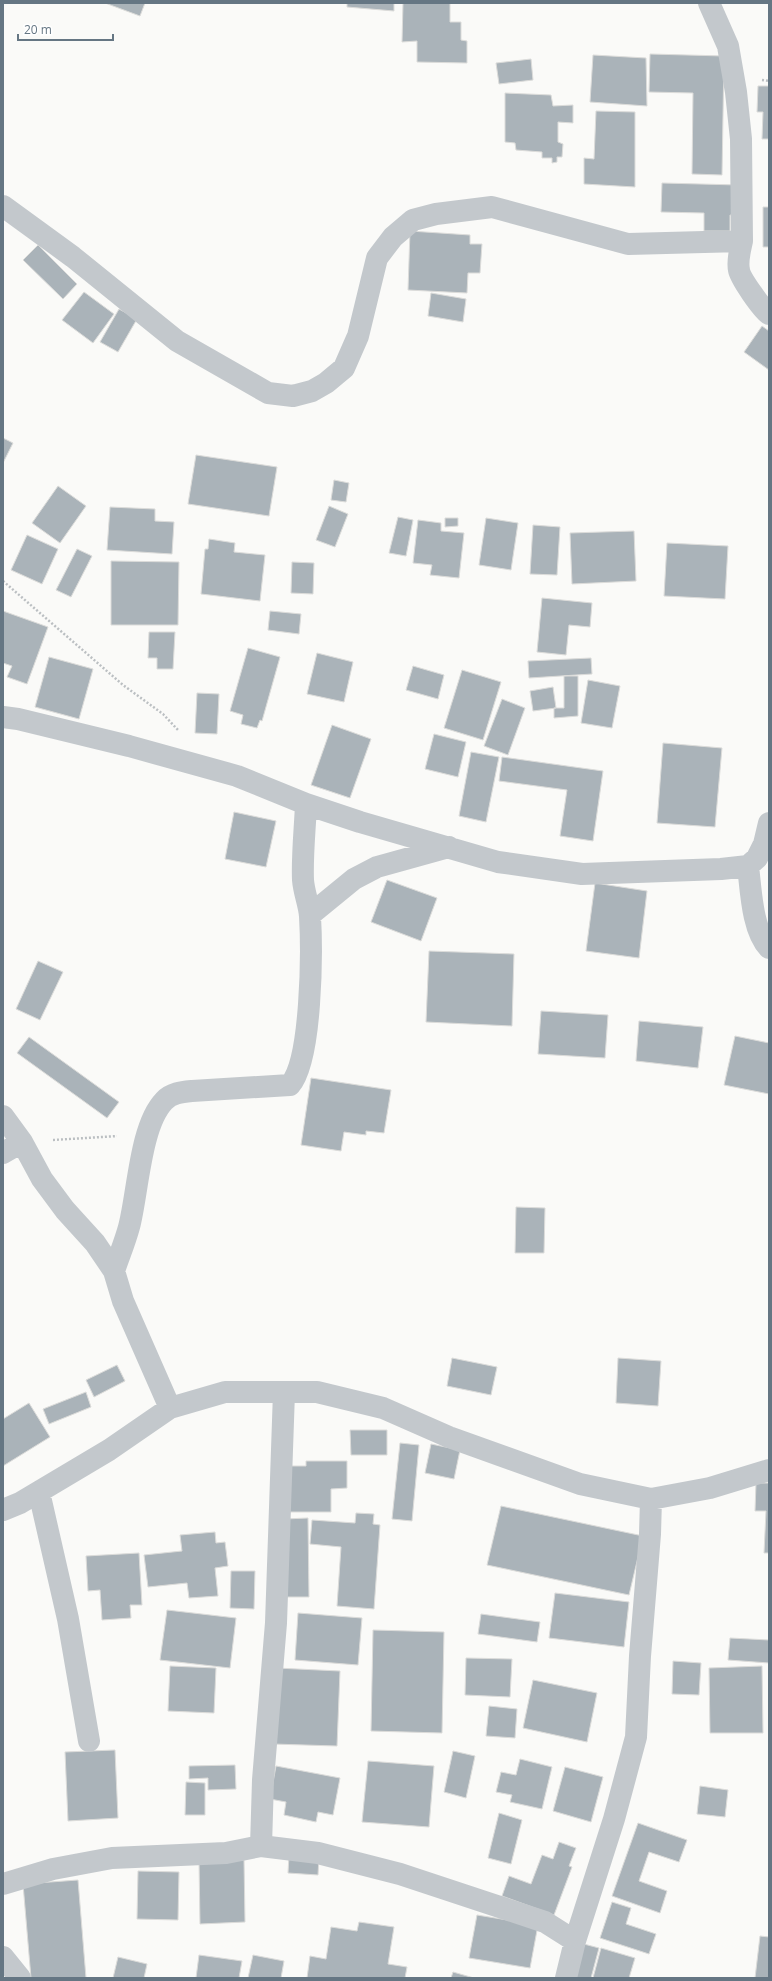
<svg xmlns="http://www.w3.org/2000/svg" width="772" height="1981" viewBox="0 0 772 1981" font-family="'Open Sans',sans-serif">
	<rect width="100%" height="100%" fill="#fafaf8"/>
	<!-- building -->
	<path fill="#aab3b9" stroke="#dcdcda" d="M105 3H145L140 16Z
		M347 3H394V11L347 7Z
		M403 3H450V22H461V40L467 41V63L417 62V41L402 42Z
		M650 54 724 56 722 175 692 174 693 93 649 92Z
		M593 55 646 58 647 106 590 102Z
		M531 59 533 80 499 84 496 63Z
		M758 86H769V139H762L763 112H757Z
		M505 93 551 95 553 106 573 105V123L558 122V142L563 144 562 157H557V162L552 163V158H542V152L516 150 515 143 505 142Z
		M596 111 635 112V187L584 184V158L594 159Z
		M662 183 738 185V215H730V231H704V213L661 212Z
		M763 207H769V247H763Z
		M410 231 470 235V244H482L480 273H468L467 293 408 290Z
		M38 245 77 284 63 299 23 260Z
		M84 292 114 314 93 343 62 320Z
		M431 293 466 299 463 322 428 316Z
		M119 309 137 319 118 352 100 342Z
		M762 326 769 331V370L744 352Z
		M3 438 13 443 3 463Z
		M196 455 277 467 269 516 188 504Z
		M334 480 349 483 346 502 331 500Z
		M58 486 86 506 60 543 32 523Z
		M329 506 348 514 335 547 316 540Z
		M110 507 155 509V521L174 522 172 554 107 550Z
		M398 517 413 520 406 556 389 553Z
		M445 518H458V526L445 527Z
		M486 518 518 523 511 570 479 565Z
		M418 520 441 523V531L464 533 459 578 430 575 432 565 413 563Z
		M533 525 560 527 557 575 530 574Z
		M634 531 636 581 572 584 570 533Z
		M27 535 58 549 42 584 11 570Z
		M209 539 235 543 234 552 265 555 260 601 201 594 205 549H208Z
		M667 543 728 546 725 599 664 596Z
		M77 549 92 556 71 597 56 590Z
		M111 561 179 562 178 625H111Z
		M292 562 314 563 313 594 291 593Z
		M542 598 592 603 590 627 569 625 566 655 537 652Z
		M3 611 48 627 27 684 7 677 12 666 3 663Z
		M270 611 301 614 299 634 268 630Z
		M149 632H175L173 669H157V658H148Z
		M248 648 280 657 262 721 260 720 257 728 241 724 243 715 230 711Z
		M317 653 353 662 344 702 307 694Z
		M49 657 93 669 79 719 35 707Z
		M591 658 592 674 529 678 528 661Z
		M413 666 444 675 438 699 406 690Z
		M462 670 501 682 483 740 444 728Z
		M564 676H578V716L554 718V708H564Z
		M588 680 620 686 612 728 581 723Z
		M553 687 556 708 533 711 530 691Z
		M197 693 219 694 217 734 195 733Z
		M502 699 525 708 508 755 484 746Z
		M332 725 371 739 350 798 311 785Z
		M434 734 466 742 458 777 425 769Z
		M663 743 722 748 715 827 657 823Z
		M471 752 499 757 486 822 459 816Z
		M502 757 603 771 593 841 560 836 567 790 499 781Z
		M234 812 276 821 266 867 225 859Z
		M387 880 437 898 421 941 371 922Z
		M595 883 647 891 639 958 586 951Z
		M429 951 514 954 512 1026 426 1022Z
		M38 961 63 972 40 1020 16 1009Z
		M541 1011 608 1015 605 1058 538 1054Z
		M639 1021 703 1027 698 1068 636 1061Z
		M735 1036 769 1043V1094L724 1085Z
		M29 1037 119 1102 107 1118 17 1053Z
		M311 1078 391 1090 384 1133 366 1131V1135L344 1132 341 1151 301 1145Z
		M516 1207 545 1208 544 1253H515Z
		M452 1358 497 1367 491 1395 447 1386Z
		M618 1358 661 1361 658 1406 616 1403Z
		M117 1365 125 1381 94 1397 86 1380Z
		M86 1392 91 1407 49 1424 43 1409Z
		M29 1403 50 1437 3 1466V1419Z
		M350 1430H387V1455H351Z
		M400 1443 419 1445 412 1521 392 1519Z
		M431 1444 460 1450 454 1479 425 1473Z
		M306 1461H347V1488L331 1489V1512H286L285 1466H306Z
		M756 1483H769V1553H764L766 1511H755Z
		M501 1506 643 1536 629 1595 487 1565Z
		M356 1513 374 1514 373 1524 380 1525 374 1609 337 1606 341 1547 310 1544 312 1520 355 1523Z
		M308 1518 309 1597H286L284 1519Z
		M215 1532 216 1543 225 1542 228 1566 215 1568 218 1596 189 1598 187 1583 148 1587 144 1555 182 1551 180 1535Z
		M139 1553 142 1605H130L131 1618 102 1620 100 1590 88 1591 86 1556Z
		M231 1571H255L254 1609 230 1608Z
		M555 1593 629 1602 624 1647 549 1638Z
		M167 1610 236 1618 230 1668 160 1660Z
		M298 1613 362 1618 358 1665 295 1660Z
		M481 1614 540 1622 537 1642 478 1634Z
		M373 1630 444 1632 442 1733 371 1731Z
		M730 1638 769 1640V1663L728 1660Z
		M466 1658 512 1659 510 1697 465 1695Z
		M673 1661 701 1663 699 1695 672 1694Z
		M170 1666 216 1668 214 1713 168 1711Z
		M762 1666 763 1733H710L709 1668Z
		M276 1668 340 1671 337 1746 273 1744Z
		M533 1680 597 1693 587 1742 523 1728Z
		M489 1706 517 1709 515 1738 486 1736Z
		M115 1750 118 1818 68 1821 65 1752Z
		M453 1751 475 1756 466 1798 444 1792Z
		M520 1759 552 1767 542 1809 510 1802 512 1795 496 1792 501 1772 516 1775Z
		M368 1761 434 1766 429 1827 362 1822Z
		M235 1765 236 1789 208 1790V1778L189 1779V1766Z
		M276 1766 340 1778 333 1815 318 1812 316 1822 284 1815 286 1802 270 1799Z
		M565 1767 603 1777 591 1822 553 1811Z
		M186 1782 205 1783V1815H185Z
		M700 1786 728 1790 725 1817 697 1814Z
		M499 1813 522 1820 511 1864 488 1858Z
		M638 1823 687 1840 679 1862 649 1852 639 1881 667 1891 660 1913 612 1896Z
		M559 1842 576 1848 569 1866 572 1867 554 1915 502 1896 509 1876 531 1884 542 1855 553 1859Z
		M289 1855 319 1857 318 1875 288 1873Z
		M244 1860 245 1922 200 1924 199 1861Z
		M138 1871 179 1872 178 1920 137 1919Z
		M78 1880 86 1978H31L23 1884Z
		M612 1902 631 1908 626 1924 656 1934 649 1954 600 1938Z
		M477 1915 538 1925 530 1968 469 1958Z
		M359 1922 394 1927 388 1964 407 1967 405 1978H307L310 1956 326 1959 331 1927 357 1931Z
		M760 1936 769 1937V1978H755Z
		M580 1943 599 1948 591 1978H571Z
		M601 1948 635 1958 629 1978H593Z
		M199 1955 242 1961 239 1978H196Z
		M253 1955 284 1961 281 1978H248Z
		M118 1957 147 1964 144 1978H113Z
		M453 1972 474 1978H451Z"/>
	<g fill="none" stroke-linecap="round" stroke-linejoin="round">
		<!-- path -->
		<path stroke="#bbbfc2" stroke-width="2.5" stroke-dasharray="2 2" stroke-linecap="butt" d="M762 80 769 81
			M3 581 123 685 163 714 178 730
			M53 1140 117 1136"/>
		<!-- minor -->
		<path stroke="#c3c8cc" stroke-width="22" d="M709 3 728 46 736 92 741 139 742 241C740 250 737 261 739 270 740 278 762 309 769 314
			M3 206 73 257 177 341 268 393 293 396 312 391 326 383 344 368 358 336 377 258 393 237 413 220 436 214 492 207 628 244 742 241
			M3 717 18 719 129 746 237 776 306 804 360 822 498 862 582 874 721 869 748 866 757 858 764 844 769 823
			M748 866C751 890 752 930 769 948
			M310 915 354 879 377 867 449 847
			M3 1116 22 1142 42 1179 65 1210 95 1243 114 1271 123 1301 170 1408
			M3 1153 22 1142
			M114 1271C119 1256 125 1242 129 1227 138 1193 140 1126 164 1101 171 1093 182 1092 192 1091L290 1085C312 1060 312 951 310 916 309 904 304 893 303 880 302 855 305 829 306 804
			M39 1492 68 1619 89 1741
			M3 1510 20 1503 109 1450 170 1408 225 1392H317L383 1408 449 1437 580 1484 651 1499 710 1488 769 1470
			M261 1846 263 1780 276 1623 284 1392
			M3 1884 53 1869 112 1858 226 1853 261 1846 318 1853 400 1874 545 1922 575 1941
			M3 1957 20 1978
			M566 1978 575 1941 614 1819 636 1737 640 1656 650 1534 651 1499"/>
	</g>
	<!-- border -->
	<rect width="772" height="1981" fill="none" stroke="#657683" stroke-width="8"/>
	<!-- scale -->
	<path d="M18 34v6h95v-6" fill="none" stroke="#657683" stroke-width="2"/>
	<text x="24" y="34" font-size="12" fill="#657683" stroke="#ffffff" stroke-width="3" paint-order="stroke">20 m</text>
</svg>
